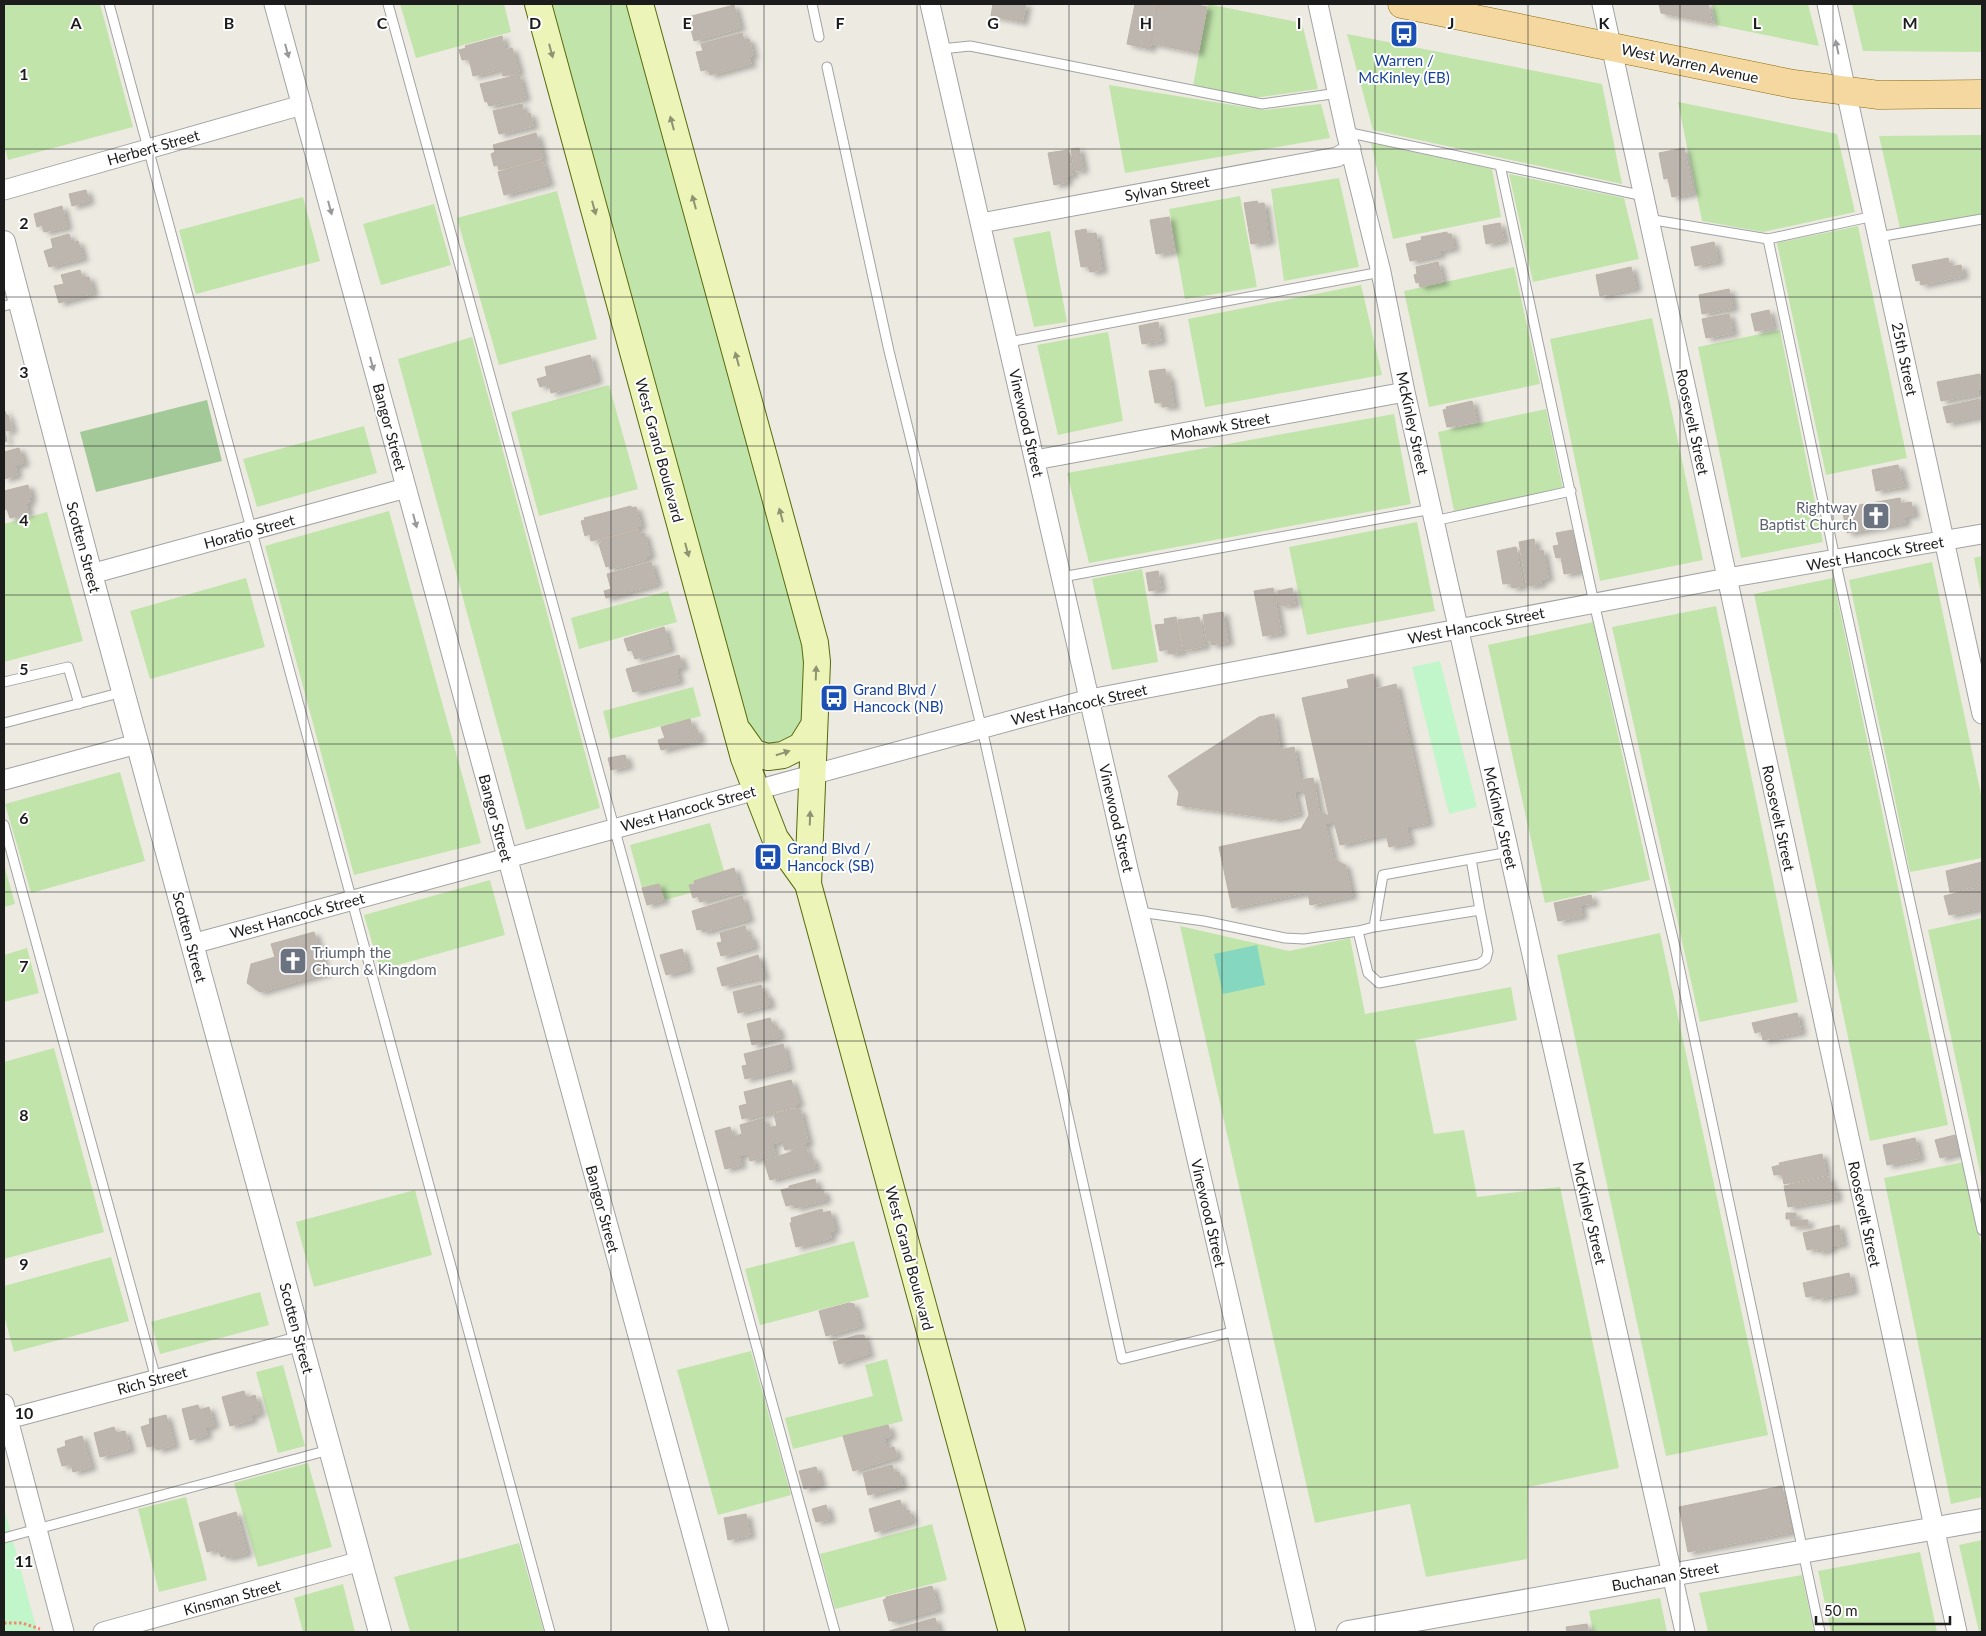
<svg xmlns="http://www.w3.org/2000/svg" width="1986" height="1636" viewBox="0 0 1986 1636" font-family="Lato,sans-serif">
	<defs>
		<filter id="shadow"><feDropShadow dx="5.5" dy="3" stdDeviation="2.5" flood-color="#0004"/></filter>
	</defs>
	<rect width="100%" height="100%" fill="#edeae2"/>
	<!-- grass -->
	<path fill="#c1e4ab" d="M4 4H100L133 127 8 160 4 144Z
		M400 4H504L511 32 416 58Z
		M547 4H629L795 605 808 677 801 734 769 747 749 739Z
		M1208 4 1302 23 1318 89 1254 98 1193 86Z
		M1712 4H1808L1819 46 1716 25Z
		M1852 4H1982V52L1863 51Z
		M1347 34 1602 84 1622 184 1373 130Z
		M1109 85 1264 110 1321 104 1330 138 1125 173Z
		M1678 102 1837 134 1855 212 1763 232 1702 221Z
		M1982 135V214L1900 228 1879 136Z
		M1371 143 1492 169 1501 217 1393 239Z
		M1509 174 1624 198 1639 259 1533 282Z
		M1339 178 1359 267 1284 281 1271 189Z
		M557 191 597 339 499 365 457 218Z
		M1240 196 1257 287 1185 299 1169 209Z
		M303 197 320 261 196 294 179 230Z
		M434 204 451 265 381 285 363 224Z
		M1858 226 1907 458 1826 475 1777 243Z
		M1050 231 1067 322 1034 327 1013 238Z
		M1514 267 1540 384 1429 407 1404 291Z
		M1361 285 1382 375 1205 407 1188 319Z
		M1652 318 1703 560 1600 581 1550 339Z
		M1780 330 1823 542 1741 558 1698 347Z
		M1108 332 1123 421 1058 435 1037 345Z
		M472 337 600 808 526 830 398 359Z
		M609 385 638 489 539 516 511 412Z
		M1546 409 1563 489 1454 511 1438 432Z
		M1394 414 1411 504 1089 563 1067 473Z
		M364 426 377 473 257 507 243 459Z
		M389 511 481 843 354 875 265 546Z
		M47 512 83 641 4 662V524Z
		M1417 522 1435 611 1307 635 1289 547Z
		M1982 556V600L1974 558Z
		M1932 562 1982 799V858L1910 872 1849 580Z
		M1142 569 1158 662 1112 670 1092 579Z
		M246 578 265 647 150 679 130 611Z
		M1833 578 1948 1125 1870 1141 1754 594Z
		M668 591 677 622 579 649 571 618Z
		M1716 606 1798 1002 1700 1022 1612 627Z
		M1593 622 1650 880 1545 903 1488 645Z
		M693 687 701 716 610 739 603 711Z
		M120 772 145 861 31 893 5 804Z
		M710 823 724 871 694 881 695 884 689 886 691 893 664 900 659 884 642 888 630 845Z
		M5 868 15 904 4 907V869Z
		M490 880 505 935 380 970 364 915Z
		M1982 918V1181L1928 930Z
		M1180 926 1289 951 1350 938 1365 1014 1511 987 1517 1020 1415 1040 1434 1134 1464 1130 1477 1197 1560 1187 1619 1468 1528 1487 1527 1559 1426 1577 1410 1504 1315 1523Z
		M1660 933 1768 1435 1666 1456 1557 955Z
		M27 948 39 993 4 1002V955Z
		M54 1048 104 1232 4 1259V1062Z
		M1964 1162 1982 1249V1497L1951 1504 1884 1178Z
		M415 1190 432 1255 314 1287 296 1222Z
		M854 1241 869 1297 760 1325 745 1269Z
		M111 1257 129 1321 14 1352 4 1315V1286Z
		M260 1292 269 1325 160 1354 151 1322Z
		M751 1351 791 1495 718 1515 677 1370Z
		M887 1359 903 1421 793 1449 785 1418 873 1396 865 1365Z
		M283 1365 305 1446 278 1453 256 1372Z
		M308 1463 332 1547 258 1567 234 1483Z
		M186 1497 207 1580 159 1592 138 1509Z
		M932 1524 947 1580 835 1609 820 1554Z
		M1982 1540V1632H1979L1959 1545Z
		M519 1543 544 1632H410L394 1577Z
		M1920 1552 1937 1632H1831L1818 1571Z
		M1802 1575 1814 1632H1708L1699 1593Z
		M343 1584 355 1632H303L294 1598Z
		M1660 1598 1667 1632H1593L1589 1611Z"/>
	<!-- forest -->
	<path fill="#a3c999" d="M207 400 222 461 96 492 80 432Z"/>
	<!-- park -->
	<path fill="#c1f5ca" d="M1440 661 1477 807 1449 814 1412 667Z
		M4 1507 37 1631 4 1632Z"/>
	<!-- pitch -->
	<path fill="#85d7bf" d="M1257 945 1265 985 1223 994 1214 954Z"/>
	<!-- building -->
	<path fill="#bdb6af" stroke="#bdb2a6" filter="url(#shadow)" d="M993 4H1026L1022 22 991 16Z
		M1135 4H1158L1150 49 1127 44Z
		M1158 4H1192L1207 7 1198 53 1150 43Z
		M1659 4H1708L1712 23 1661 13Z
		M734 5 740 28 694 41 688 17Z
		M742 33 744 40 749 39 753 55 749 57 751 64 710 75 708 69 701 71 696 52 703 51 701 44Z
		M502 36 505 50 512 48 519 72 503 76 501 69 473 76 469 59 462 60 459 50 466 48 465 46Z
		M519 75 525 98 489 106 487 101 485 102 480 84Z
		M522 104 524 115 530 113 533 126 499 134 493 111Z
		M536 133 543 158 499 170 498 165 494 166 491 154 495 152 493 145Z
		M1079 148 1083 170 1075 171 1071 149Z
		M1684 148 1693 193 1672 197 1668 178 1664 179 1659 153Z
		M1068 150 1073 175 1066 176 1067 182 1054 185 1048 153Z
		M542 160 549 183 504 195 498 172Z
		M86 190 89 201 72 206 69 194Z
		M1257 201 1258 204 1264 203 1269 241 1251 244 1244 203Z
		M62 206 67 227 44 232 42 225 37 227 34 214Z
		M1169 217 1174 251 1156 254 1150 220Z
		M1500 223 1504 240 1486 244 1483 226Z
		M1086 229 1087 234 1096 233 1102 270 1090 272 1088 266 1081 267 1075 231Z
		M1447 232V234H1451L1454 248 1439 251 1440 255 1410 261 1406 244 1422 240 1421 237Z
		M69 234 72 243 78 241 83 258 49 267 44 251 53 248 51 239Z
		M1714 242 1718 261 1695 266 1691 247Z
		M1948 258 1950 267 1961 265 1963 276 1921 285 1920 280 1916 281 1912 265Z
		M1438 262 1443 282 1420 287 1419 282 1416 283 1414 275 1417 274 1416 267Z
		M1631 267 1636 288 1600 296 1596 275Z
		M80 270 82 278 89 277 93 293 59 303 54 286 64 284 61 275Z
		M1729 289 1733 308 1702 314 1699 295Z
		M1769 310 1773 328 1755 331 1751 314Z
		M1729 314 1733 333 1706 338 1702 319Z
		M1158 322 1161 341 1142 344 1139 326Z
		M590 355 597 380 551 393 549 384 540 387 537 379 547 376 545 367Z
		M1165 369 1166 376H1169L1174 406 1162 407V402L1155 403 1149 371Z
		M1980 374 1982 389 1977 390 1978 394 1941 401 1937 382Z
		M1980 399 1982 416 1947 423 1943 407Z
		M1472 401 1477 422 1447 427 1443 410 1447 409 1446 407Z
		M4 409 7 416 8 415 12 430 5 431 7 441 4 442Z
		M19 448 24 463 15 466 17 475 4 479V452Z
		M1898 465 1904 486 1876 491 1872 470Z
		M28 485 31 497H29L30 502 26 503 28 513 10 518 7 509 4 510V491Z
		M1900 498 1901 504 1911 502 1914 515 1904 516 1905 523 1847 533 1842 508Z
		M631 506V508L636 507 641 526 636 527 637 529 591 541 590 534 585 536 581 521 585 520 584 518Z
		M639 530 640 534 644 533 650 555 646 557V559L610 569 609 566 606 567 599 544 602 543V540Z
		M1572 530 1580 571 1564 574 1561 557 1556 558 1553 546 1559 545 1556 533Z
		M1534 539 1536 551 1543 550 1548 578 1540 580 1541 584 1527 586 1519 542Z
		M1516 547 1523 586 1512 588 1511 583 1503 584 1497 551Z
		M651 562 657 584 606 598 604 591 611 589 607 574Z
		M1158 571 1161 589 1149 591 1146 573Z
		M1273 588 1281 633 1263 636 1254 591Z
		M1292 588 1295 604 1280 606 1279 600 1275 601 1274 596 1278 595V591Z
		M1223 612 1228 642 1211 645V640L1207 641 1203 615Z
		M1176 617 1182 652 1169 654 1168 649 1160 651 1155 625 1165 624 1164 619Z
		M1199 617 1205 646 1184 650 1178 620Z
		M664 627 670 649 635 659 632 650 628 651 624 639Z
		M679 655 683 667 676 668 679 681 633 692 626 669Z
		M1373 674 1376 689 1396 684 1428 823 1406 827 1410 842 1389 847 1386 834 1340 845 1334 821 1325 824 1333 859 1345 865 1352 896 1310 905 1308 892 1232 908 1219 847 1301 829 1309 815 1304 790 1294 792 1299 814 1276 819 1177 805 1179 792 1168 776 1259 717 1274 714 1280 750 1294 747 1300 780 1313 778 1319 811 1329 816 1302 698 1349 688 1347 680Z
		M690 719 693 731 697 729 700 740 661 750 658 740 665 738 661 727Z
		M625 755 628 766 611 770 608 758Z
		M1982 862V884L1950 892 1946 871Z
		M734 868 741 891 700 902 698 896 693 898 689 885 695 884 694 881Z
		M659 884 664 900 647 905 642 888Z
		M1982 887V908L1949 915 1944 896Z
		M1591 895 1593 903 1580 905 1582 916 1558 921 1554 903Z
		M742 896 749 919 703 932 702 929 697 930 692 911Z
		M745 926 748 936H751L754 947 721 956 717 943 722 942 720 933Z
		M314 932 326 973 260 992 247 983 251 964 275 957 271 944Z
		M682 949 688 969 666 975 660 955Z
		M758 955 764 977 722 986 717 968Z
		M761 985 764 995 767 994 770 1005 738 1013 733 992Z
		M1797 1013 1801 1032 1763 1040 1761 1031 1755 1033 1752 1023Z
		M770 1018 773 1027 777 1026 780 1037 752 1045 747 1024Z
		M783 1044 789 1068 745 1079 742 1066 747 1065 744 1054Z
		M791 1080 799 1103 795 1105V1107L742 1119 739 1106 747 1104 744 1092Z
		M795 1109 800 1110 808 1142 805 1145 785 1150 782 1141 772 1144 775 1154 750 1161 748 1153 739 1156 741 1165 725 1169 715 1131 730 1127 733 1137 742 1134 740 1125 764 1118 767 1128 777 1126 774 1114Z
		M1955 1135 1959 1153 1940 1158 1935 1140Z
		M1915 1138 1920 1158 1887 1165 1883 1145Z
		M806 1147 809 1158 812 1157 816 1168 770 1180 764 1161Z
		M1822 1154 1826 1175 1784 1184 1782 1174 1774 1175 1772 1167 1780 1165 1779 1163Z
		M1829 1177 1831 1188 1835 1187 1837 1198 1788 1207 1784 1186Z
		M815 1179 818 1191 823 1190 826 1200 795 1208 794 1204 786 1206 781 1190 789 1188V1186Z
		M822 1209 823 1213 830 1211 835 1230 830 1232 831 1238 796 1247 790 1223 792 1222 791 1218Z
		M1786 1213H1796V1219H1786Z
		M1790 1220H1808V1226H1791Z
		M1839 1225 1843 1244 1831 1246 1832 1249 1817 1252V1248L1807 1250 1803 1233Z
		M1849 1273 1853 1291 1817 1299 1816 1295 1806 1297 1803 1283Z
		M849 1303 854 1304 860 1326 826 1336 819 1311Z
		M858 1335H864L869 1354 839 1364 833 1342Z
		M244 1391 246 1398 255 1395 260 1413 251 1415 252 1420 230 1426 222 1397Z
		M198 1405 200 1410 209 1407 214 1425 205 1428 207 1435 190 1440 182 1409Z
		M166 1415 174 1445 157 1450 156 1445 147 1447 141 1427 150 1424 149 1419Z
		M888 1425 891 1436 884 1438 887 1449 894 1447 897 1457 853 1471 843 1436Z
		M114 1427 116 1433 125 1431 130 1449 100 1457 94 1433Z
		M82 1436 91 1467 73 1472 71 1464 62 1466 57 1449 66 1446 65 1441Z
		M892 1465 894 1473 899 1472 902 1486 868 1495 863 1473Z
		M816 1467 821 1484 804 1489 799 1471Z
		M1782 1486 1791 1532 1688 1552 1679 1507Z
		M900 1500 903 1511 909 1510 912 1521 875 1532 869 1509Z
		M826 1505 830 1519 816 1522 812 1509Z
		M236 1512 247 1553 227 1558 226 1555 221 1557 218 1549 207 1552 199 1523Z
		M746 1514 750 1535 728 1540 724 1518Z
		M932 1586 938 1609 893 1622 892 1620 889 1621 883 1600 886 1599V1597Z
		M935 1618 939 1632H889V1631Z
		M1587 1624 1588 1632H1567L1566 1627Z"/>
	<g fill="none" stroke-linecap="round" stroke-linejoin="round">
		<defs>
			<path id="service" d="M109 4 550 1632
				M388 4 835 1632
				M812 4 819 37
				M941 49 970 46 1262 104 1338 93
				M827 67 889 351 985 742 1122 1359 1236 1331
				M1346 132 1644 196
				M1500 165 1594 603 1675 947 1820 1632
				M1648 219 1768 239 1874 216
				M1878 237 1982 219
				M1768 239 1838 573 1982 1230
				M4 306 19 302
				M1009 342 1381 272
				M1434 521 1571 491
				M1062 577 1432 509
				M4 682 68 667 79 704
				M4 723 123 692
				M4 825 156 1379
				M1139 912 1204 921 1285 938 1304 939 1358 931 1374 927 1383 875 1509 852
				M1374 927 1480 910 1471 859
				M1358 931 1368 973 1379 983 1479 964 1486 959 1488 951 1480 910
				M4 1538 329 1450"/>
			<path id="minor" d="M274 4 719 1632
				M930 4 1129 873 1157 986 1306 1632
				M1318 4 1346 132 1381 272 1405 392 1685 1632
				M1602 4 1957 1632
				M1827 4 1982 714
				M4 190 302 105
				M981 223 1337 157 1351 149
				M1035 460 1405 392
				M91 574 406 488
				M4 780 137 744
				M192 944 1090 699 1727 578 1982 534
				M4 1404 64 1632
				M4 1420 301 1341
				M103 1632 361 1561"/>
			<path id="tertiary" d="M4 242 91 574 380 1632
				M1348 1632 1982 1520"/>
			<path id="secondary" d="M538 4 744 758 775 838 808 884
				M640 4 815 643 817 662 808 884 1012 1632
				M739 732 754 753 768 757 783 755 801 746 814 725"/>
			<path id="primary" d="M1402 4 1793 84 1879 95 1982 94"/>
		</defs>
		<!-- service casing -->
		<use href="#service" stroke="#a3a3a3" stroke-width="11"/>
		<!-- minor casing -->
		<use href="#minor" stroke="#a3a3a3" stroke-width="21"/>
		<!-- tertiary casing -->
		<use href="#tertiary" stroke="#a3a3a3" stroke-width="24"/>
		<!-- secondary casing -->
		<use href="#secondary" stroke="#576a0c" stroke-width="28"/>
		<!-- primary casing -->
		<use href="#primary" stroke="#8a6b0a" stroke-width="29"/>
		<!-- path -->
		<path stroke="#f08970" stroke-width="3" stroke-dasharray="2.5 2.5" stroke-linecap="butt" d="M4 1623H22L40 1629"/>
		<!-- service -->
		<use href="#service" stroke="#fff" stroke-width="9"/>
		<!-- minor -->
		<use href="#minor" stroke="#fff" stroke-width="19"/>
		<!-- tertiary -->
		<use href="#tertiary" stroke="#fff" stroke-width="22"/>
		<!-- secondary -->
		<use href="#secondary" stroke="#ecf4b8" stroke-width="26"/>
		<!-- primary -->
		<use href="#primary" stroke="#f5d89f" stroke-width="28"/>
	</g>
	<!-- one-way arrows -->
	<defs><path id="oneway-solid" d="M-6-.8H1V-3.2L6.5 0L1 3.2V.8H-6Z" transform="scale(1.25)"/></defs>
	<g fill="#999">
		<use href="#oneway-solid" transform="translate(1837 47) rotate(-102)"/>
		<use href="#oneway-solid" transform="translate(287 51) rotate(75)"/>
		<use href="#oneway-solid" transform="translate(330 208) rotate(75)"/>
		<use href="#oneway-solid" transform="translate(372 364) rotate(75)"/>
		<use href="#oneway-solid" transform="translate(415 521) rotate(75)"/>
	</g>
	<g fill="#8e9372">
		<use href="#oneway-solid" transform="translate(551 51) rotate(75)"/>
		<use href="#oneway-solid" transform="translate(672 123) rotate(-105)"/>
		<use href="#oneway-solid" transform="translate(694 202) rotate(-105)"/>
		<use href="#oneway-solid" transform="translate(594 208) rotate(75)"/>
		<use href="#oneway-solid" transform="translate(737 359) rotate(-105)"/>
		<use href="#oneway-solid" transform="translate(781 515) rotate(-105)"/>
		<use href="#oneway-solid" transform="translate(687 550) rotate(75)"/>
		<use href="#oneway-solid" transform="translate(816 673) rotate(-88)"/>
		<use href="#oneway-solid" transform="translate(783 753) rotate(-17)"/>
		<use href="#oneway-solid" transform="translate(810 818) rotate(-88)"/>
	</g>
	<!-- grid -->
	<path fill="none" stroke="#1c1c1c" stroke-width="1" stroke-opacity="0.55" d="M153 4V1632M306 4V1632M458 4V1632M611 4V1632M764 4V1632M917 4V1632M1069 4V1632M1222 4V1632M1375 4V1632M1528 4V1632M1680 4V1632M1833 4V1632M4 149H1982M4 297H1982M4 446H1982M4 595H1982M4 744H1982M4 892H1982M4 1041H1982M4 1190H1982M4 1339H1982M4 1487H1982"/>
	<!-- icons -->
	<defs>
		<symbol id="bus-square" viewBox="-11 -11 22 22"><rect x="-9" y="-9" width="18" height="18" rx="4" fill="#1a4fb4" stroke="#fff"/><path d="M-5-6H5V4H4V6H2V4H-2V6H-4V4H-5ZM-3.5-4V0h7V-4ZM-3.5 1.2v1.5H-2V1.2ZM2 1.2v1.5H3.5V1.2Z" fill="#fff"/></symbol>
		<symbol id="church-square" viewBox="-11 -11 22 22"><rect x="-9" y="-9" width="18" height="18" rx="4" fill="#6b7280" stroke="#fff"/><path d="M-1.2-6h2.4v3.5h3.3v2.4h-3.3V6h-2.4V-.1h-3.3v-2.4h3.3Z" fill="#fff"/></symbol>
	</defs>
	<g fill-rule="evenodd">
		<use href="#bus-square" x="1388" y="18" width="32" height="32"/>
		<use href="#church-square" x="1860" y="500" width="32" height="32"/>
		<use href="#bus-square" x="818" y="682" width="32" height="32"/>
		<use href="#bus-square" x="752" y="841" width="32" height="32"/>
		<use href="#church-square" x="277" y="945" width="32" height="32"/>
	</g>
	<g text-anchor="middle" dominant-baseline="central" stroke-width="4" stroke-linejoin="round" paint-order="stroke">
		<!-- transit labels -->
		<g font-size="15" fill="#164399" stroke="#fff" text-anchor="start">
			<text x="1404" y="60" text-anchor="middle">Warren /<tspan x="1404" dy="17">McKinley (EB)</tspan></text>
			<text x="853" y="689">Grand Blvd /<tspan x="853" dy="17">Hancock (NB)</tspan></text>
			<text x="787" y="848">Grand Blvd /<tspan x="787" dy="17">Hancock (SB)</tspan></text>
		</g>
		<!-- street labels -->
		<g font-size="15" fill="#1c1c1c" stroke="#fff">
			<text transform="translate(1690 63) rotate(12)">West Warren Avenue</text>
			<text transform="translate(153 147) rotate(-16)">Herbert Street</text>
			<text transform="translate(1167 188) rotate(-10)">Sylvan Street</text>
			<text transform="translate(1905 359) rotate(78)">25th Street</text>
			<text transform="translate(1693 422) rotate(78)">Roosevelt Street</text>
			<text transform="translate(1027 423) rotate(77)">Vinewood Street</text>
			<text transform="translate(1413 423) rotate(78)">McKinley Street</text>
			<text transform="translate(1220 426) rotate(-10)">Mohawk Street</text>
			<text transform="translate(390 427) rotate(75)">Bangor Street</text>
			<text transform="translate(660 450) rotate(75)">West Grand Boulevard</text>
			<text transform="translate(249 531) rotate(-15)">Horatio Street</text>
			<text transform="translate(84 547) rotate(75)">Scotten Street</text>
			<text transform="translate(1875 553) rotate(-10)">West Hancock Street</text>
			<text transform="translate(1476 625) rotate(-11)">West Hancock Street</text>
			<text transform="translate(1079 704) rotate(-13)">West Hancock Street</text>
			<text transform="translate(688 808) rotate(-15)">West Hancock Street</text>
			<text transform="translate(496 818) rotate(75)">Bangor Street</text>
			<text transform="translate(1117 818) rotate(77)">Vinewood Street</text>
			<text transform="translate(1501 818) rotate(77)">McKinley Street</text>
			<text transform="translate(1779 818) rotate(78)">Roosevelt Street</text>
			<text transform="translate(297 915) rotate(-15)">West Hancock Street</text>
			<text transform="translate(190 937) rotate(75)">Scotten Street</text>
			<text transform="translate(603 1209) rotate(75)">Bangor Street</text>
			<text transform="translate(1209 1213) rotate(77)">Vinewood Street</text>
			<text transform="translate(1590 1213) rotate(77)">McKinley Street</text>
			<text transform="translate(1865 1214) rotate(78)">Roosevelt Street</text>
			<text transform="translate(910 1258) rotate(75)">West Grand Boulevard</text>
			<text transform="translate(297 1328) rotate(75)">Scotten Street</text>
			<text transform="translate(152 1380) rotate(-15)">Rich Street</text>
			<text transform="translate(1665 1576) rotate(-10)">Buchanan Street</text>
			<text transform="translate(232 1597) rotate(-15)">Kinsman Street</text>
		</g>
		<!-- worship labels -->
		<g font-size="15" fill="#5b616d" stroke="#fff" text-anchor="end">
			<text x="1857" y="507">Rightway<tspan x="1857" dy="17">Baptist Church</tspan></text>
			<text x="312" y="952" text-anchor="start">Triumph the<tspan x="312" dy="17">Church &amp; Kingdom</tspan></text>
		</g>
	</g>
	<g font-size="16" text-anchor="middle" font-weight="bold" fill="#1c1c1c" stroke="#fff" stroke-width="4" stroke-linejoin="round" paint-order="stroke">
		<text x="76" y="29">A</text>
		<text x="229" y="29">B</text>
		<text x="382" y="29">C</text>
		<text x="535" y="29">D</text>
		<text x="687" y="29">E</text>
		<text x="840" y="29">F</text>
		<text x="993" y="29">G</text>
		<text x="1146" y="29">H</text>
		<text x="1299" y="29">I</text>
		<text x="1451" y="29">J</text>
		<text x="1604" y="29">K</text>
		<text x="1757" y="29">L</text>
		<text x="1910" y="29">M</text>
		<text x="24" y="80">1</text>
		<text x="24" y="229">2</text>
		<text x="24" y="378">3</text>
		<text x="24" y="526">4</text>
		<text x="24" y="675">5</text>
		<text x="24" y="824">6</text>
		<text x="24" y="972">7</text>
		<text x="24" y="1121">8</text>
		<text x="24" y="1270">9</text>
		<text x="24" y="1419">10</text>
		<text x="24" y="1567">11</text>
	</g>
	<!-- border -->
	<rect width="1986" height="1636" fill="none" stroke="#1c1c1c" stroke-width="10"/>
	<!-- scale -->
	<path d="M1816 1616v8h134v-8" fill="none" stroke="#1c1c1c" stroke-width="2.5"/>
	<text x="1824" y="1616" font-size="15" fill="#1c1c1c" stroke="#ffffff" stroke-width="4" paint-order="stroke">50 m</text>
</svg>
